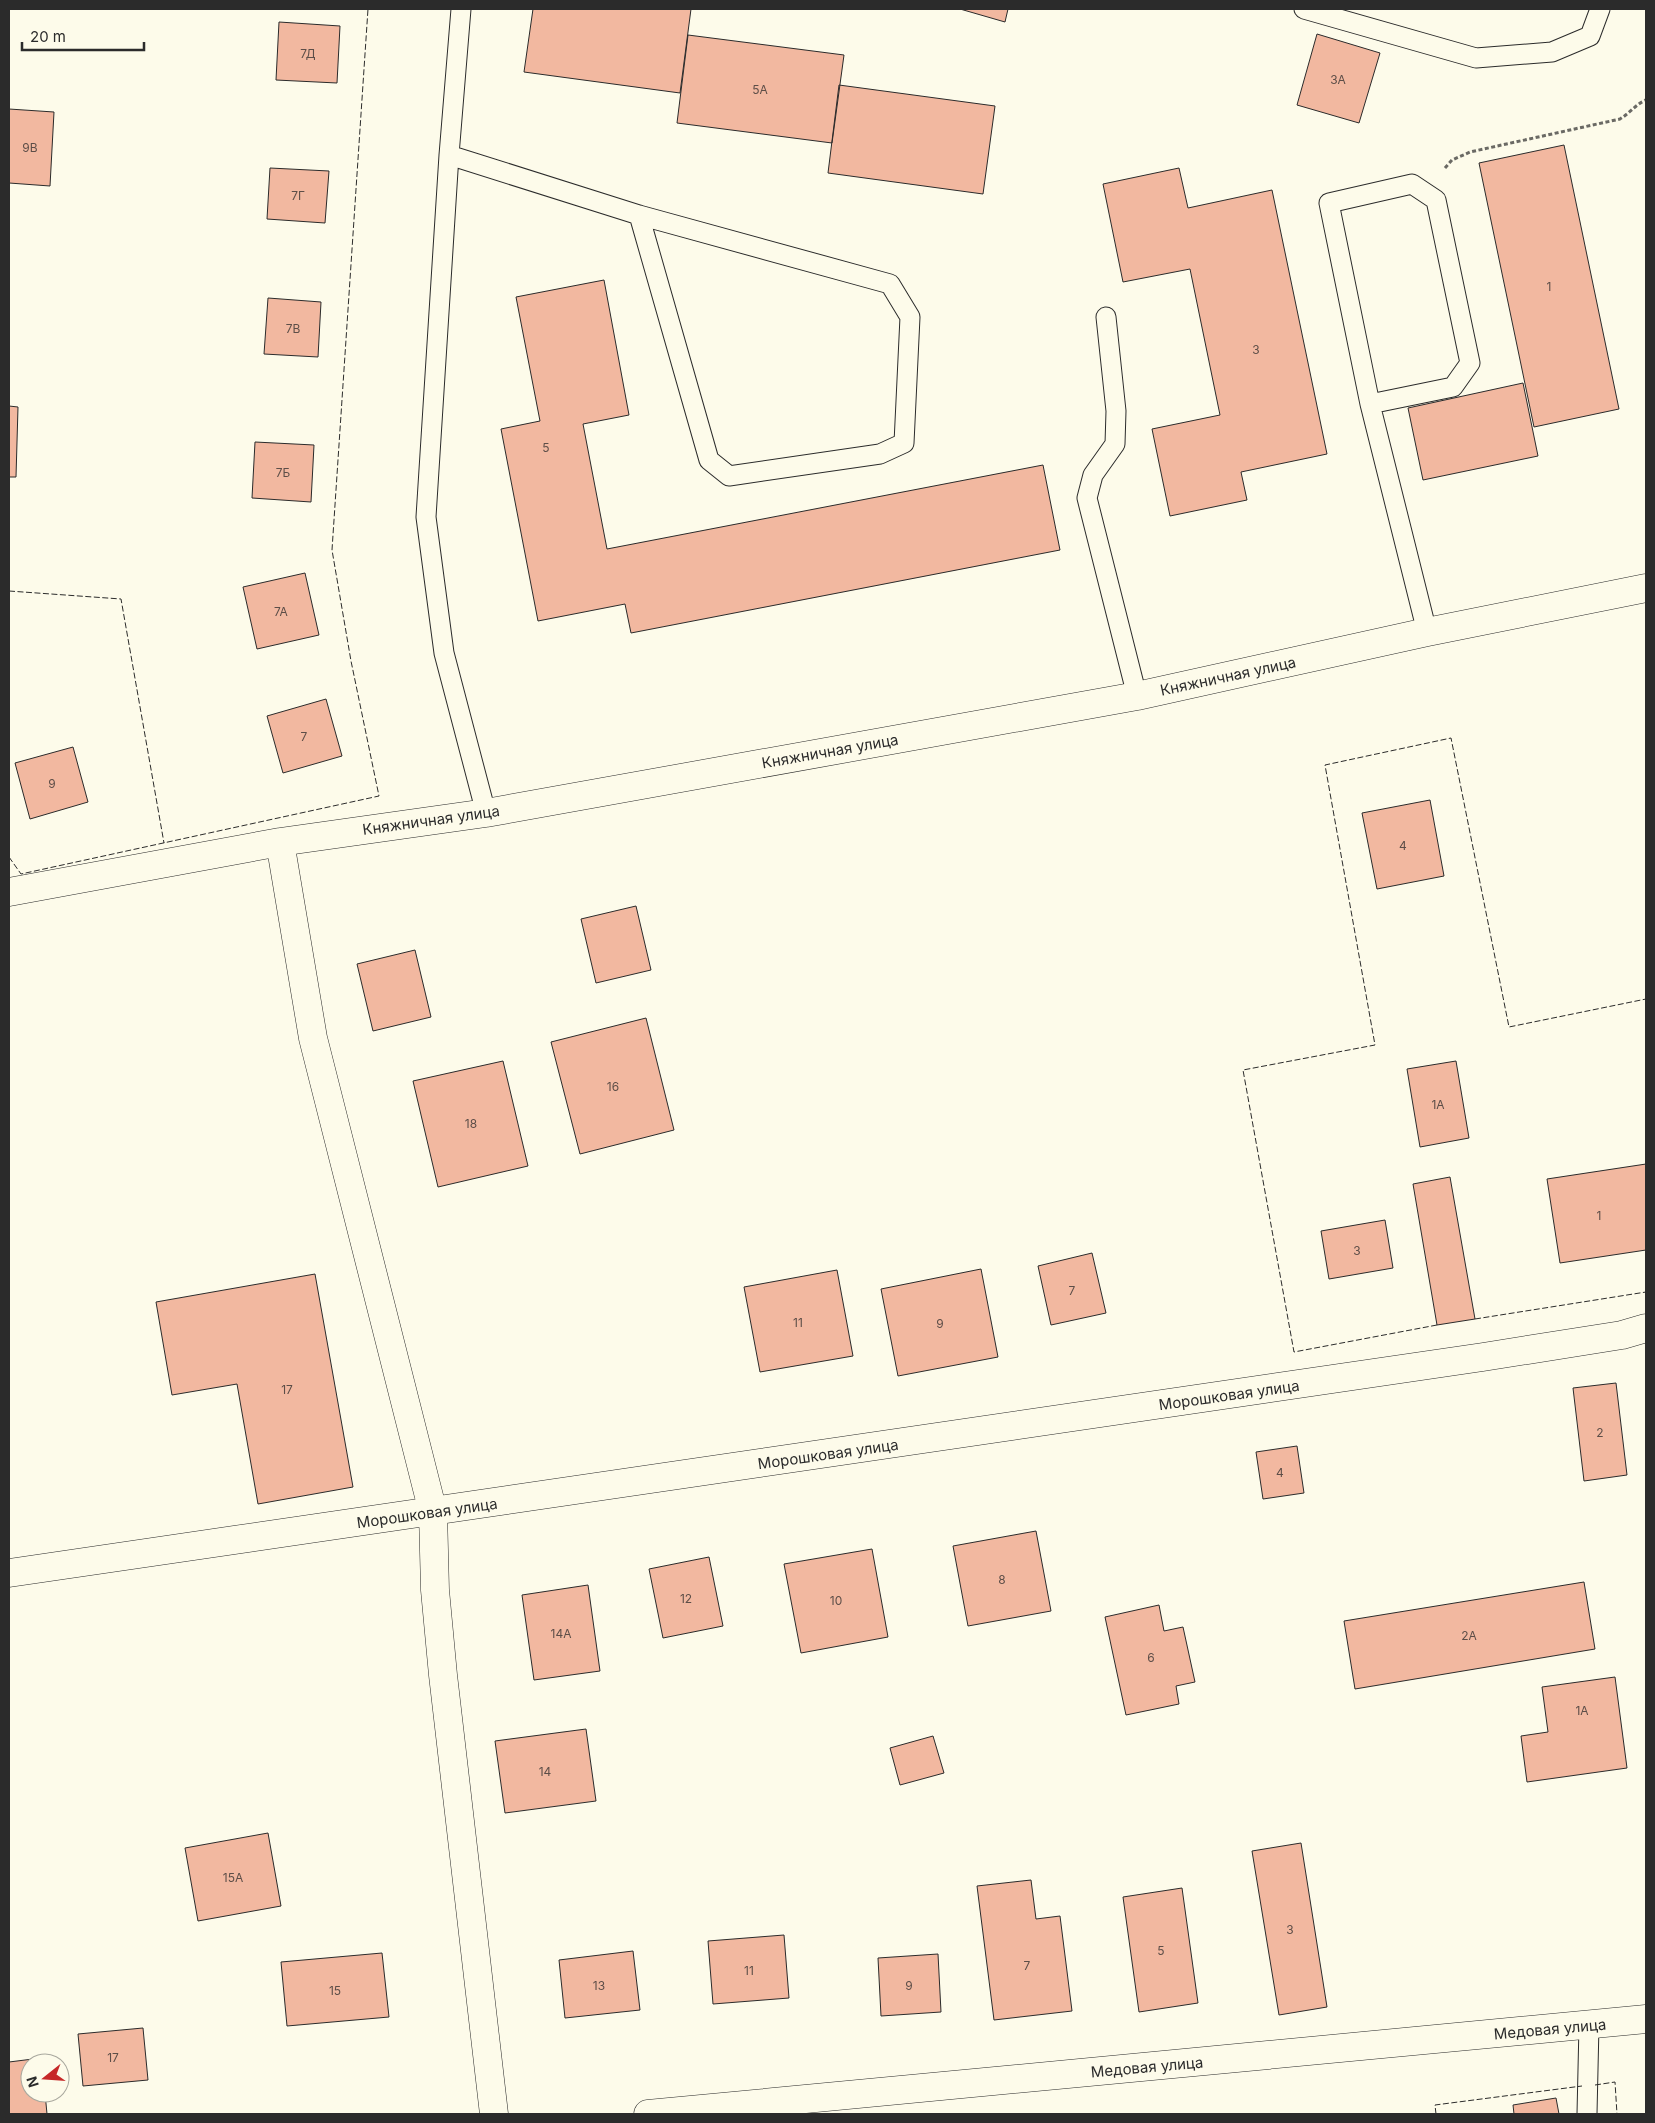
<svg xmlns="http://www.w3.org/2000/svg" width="1655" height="2123" viewBox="0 0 1655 2123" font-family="Inter,sans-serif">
	<rect width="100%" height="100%" fill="#fdfbea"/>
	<!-- building -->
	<path fill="#f2b8a0" stroke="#2b2b2b" d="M533 9H691L680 93 524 72Z
		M960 9H1008L1005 22Z
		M279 22 340 26 337 83 276 80Z
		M1317 34 1380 53 1359 123 1297 105Z
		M688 35 844 55 832 143 677 123Z
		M839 85 995 106 983 194 828 173Z
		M9 109 54 112 50 186 9 183Z
		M1564 145 1619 409 1534 427 1479 163Z
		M270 168 329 171 325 223 267 219Z
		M1179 168 1188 208 1272 190 1327 454 1241 472 1247 500 1170 516 1152 429 1220 415 1190 269 1123 282 1103 184Z
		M604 280 629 415 583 424 607 549 1043 465 1060 550 631 633 625 604 538 621 501 429 540 421 516 297Z
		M268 298 321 302 318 357 264 354Z
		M1523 383 1538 456 1423 480 1408 408Z
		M9 406 18 407 16 477H9Z
		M255 442 314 445 311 502 252 498Z
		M305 573 319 635 257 649 243 587Z
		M326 699 342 756 283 773 267 716Z
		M73 747 88 802 30 819 15 763Z
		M1430 800 1444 876 1377 889 1362 813Z
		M636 906 651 970 596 983 581 919Z
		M415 950 431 1017 373 1031 357 964Z
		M646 1018 674 1130 580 1154 551 1042Z
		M503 1061 528 1166 438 1187 413 1081Z
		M1456 1061 1469 1138 1420 1147 1407 1069Z
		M1646 1164V1250L1560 1263 1547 1179Z
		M1450 1177 1475 1319 1437 1325 1413 1184Z
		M1385 1220 1393 1268 1329 1279 1321 1231Z
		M1092 1253 1106 1313 1051 1325 1038 1266Z
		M981 1269 998 1357 898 1376 881 1289Z
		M837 1270 853 1356 760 1372 744 1287Z
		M315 1274 353 1487 258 1504 237 1384 172 1395 156 1302Z
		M1616 1383 1627 1475 1584 1481 1573 1388Z
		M1297 1446 1304 1493 1263 1499 1256 1452Z
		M1036 1531 1051 1611 968 1626 953 1546Z
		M872 1549 888 1637 801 1653 784 1564Z
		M709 1557 723 1626 663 1638 649 1569Z
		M1584 1582 1595 1649 1355 1689 1344 1621Z
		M588 1585 600 1671 534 1680 522 1595Z
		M1159 1605 1164 1631 1183 1627 1195 1682 1176 1686 1179 1704 1126 1715 1105 1617Z
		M1615 1677 1627 1768 1527 1782 1521 1736 1548 1732 1542 1687Z
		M586 1729 596 1801 505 1813 495 1741Z
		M933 1736 944 1773 900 1785 890 1748Z
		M268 1833 281 1906 198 1921 185 1848Z
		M1301 1843 1327 2007 1279 2015 1252 1851Z
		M1031 1880 1036 1919 1060 1916 1072 2011 994 2020 977 1886Z
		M1182 1888 1198 2003 1139 2012 1123 1897Z
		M784 1935 789 1998 713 2004 708 1941Z
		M633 1951 640 2010 565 2018 559 1960Z
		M382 1953 389 2017 287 2026 281 1962Z
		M938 1954 941 2012 881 2016 878 1958Z
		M143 2028 148 2080 83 2086 78 2034Z
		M41 2058 42 2063H30V2093H45L47 2114H9V2062Z
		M1556 2098 1559 2114H1514L1513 2105Z"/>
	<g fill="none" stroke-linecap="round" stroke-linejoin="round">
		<defs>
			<path id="lane" d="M461 9 449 155 426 517 444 653 486 813
				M1304 9 1476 58 1552 52 1590 36 1600 9
				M449 155 639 215 890 284 910 317 904 443 880 454 729 476 709 460 639 215
				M1106 317 1116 411 1115 444 1093 475 1087 498 1137 696
				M1370 404 1453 387 1470 363 1436 200 1412 184 1329 203 1370 404 1427 632
				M1587 2114 1589 2025"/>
			<path id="street" d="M280 842 313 1038 433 1512 435 1590 443 1675 494 2114
				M9 892 280 842 486 813 1137 696 1427 632 1646 588
				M9 1573 1483 1357 1622 1335 1646 1328
				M648 2114 1646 2019"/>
		</defs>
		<!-- lane casing -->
		<use href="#lane" stroke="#2b2b2b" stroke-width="21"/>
		<!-- street casing -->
		<use href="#street" stroke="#2b2b2b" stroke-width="29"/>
		<!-- path -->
		<path stroke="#6a6964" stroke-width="3" stroke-dasharray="4 2.5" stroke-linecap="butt" d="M1445 168 1452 160 1470 152 1620 119C1630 113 1636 104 1646 100"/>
		<!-- lane -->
		<use href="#lane" stroke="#fdfbea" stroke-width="19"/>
		<!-- street -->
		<use href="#street" stroke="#fdfbea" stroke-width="28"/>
		<!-- fence -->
		<path stroke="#2b2b2b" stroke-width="1" stroke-dasharray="6 2.5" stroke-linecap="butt" d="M9 591 121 599 164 843
			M9 857 21 874 379 796 351 661 332 550 368 9
			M1475 1319 1646 1292
			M1437 1325 1294 1352 1243 1070 1375 1045 1325 765 1451 738 1509 1027 1646 999
			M1595 2085 1615 2082 1617 2114
			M1436 2114 1435 2105 1582 2086"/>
	</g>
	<g text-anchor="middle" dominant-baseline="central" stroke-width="4" stroke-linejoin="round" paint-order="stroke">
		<!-- number labels -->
		<g font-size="12" fill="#5d4e48">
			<text x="308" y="53">7Д</text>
			<text x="1338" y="79">3А</text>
			<text x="760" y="89">5А</text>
			<text x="30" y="147">9В</text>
			<text x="298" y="195">7Г</text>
			<text x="1549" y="286">1</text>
			<text x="293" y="328">7В</text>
			<text x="1256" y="349">3</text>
			<text x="546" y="447">5</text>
			<text x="283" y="472">7Б</text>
			<text x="281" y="611">7А</text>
			<text x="304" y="736">7</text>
			<text x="52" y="783">9</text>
			<text x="1403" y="845">4</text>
			<text x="613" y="1086">16</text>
			<text x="1438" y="1104">1А</text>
			<text x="471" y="1123">18</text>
			<text x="1599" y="1215">1</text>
			<text x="1357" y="1250">3</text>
			<text x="1072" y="1290">7</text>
			<text x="798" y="1322">11</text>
			<text x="940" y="1323">9</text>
			<text x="287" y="1389">17</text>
			<text x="1600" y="1432">2</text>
			<text x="1280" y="1472">4</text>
			<text x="1002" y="1579">8</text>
			<text x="686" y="1598">12</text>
			<text x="836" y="1600">10</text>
			<text x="561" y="1633">14А</text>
			<text x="1469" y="1635">2А</text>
			<text x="1151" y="1657">6</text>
			<text x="1582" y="1710">1А</text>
			<text x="545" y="1771">14</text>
			<text x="233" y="1877">15А</text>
			<text x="1290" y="1929">3</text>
			<text x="1161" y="1950">5</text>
			<text x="1027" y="1965">7</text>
			<text x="749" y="1970">11</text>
			<text x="599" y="1985">13</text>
			<text x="909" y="1985">9</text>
			<text x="335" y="1990">15</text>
			<text x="113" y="2057">17</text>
		</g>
		<!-- street labels -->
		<g font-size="15" fill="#2b2b2b" stroke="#fdfbea">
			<text transform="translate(1228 676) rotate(-12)">Княжничная улица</text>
			<text transform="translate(830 751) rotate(-10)">Княжничная улица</text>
			<text transform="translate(431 820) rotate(-8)">Княжничная улица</text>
			<text transform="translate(1229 1395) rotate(-8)">Морошковая улица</text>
			<text transform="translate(828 1454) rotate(-8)">Морошковая улица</text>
			<text transform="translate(427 1513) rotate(-8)">Морошковая улица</text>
			<text transform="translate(1550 2029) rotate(-5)">Медовая улица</text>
			<text transform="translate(1147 2067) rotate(-5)">Медовая улица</text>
		</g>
	</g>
	<!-- border -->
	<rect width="1655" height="2123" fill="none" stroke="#2b2b2b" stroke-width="20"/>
	<!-- north arrow -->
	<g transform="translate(45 2078) rotate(253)"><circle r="24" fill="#fdfbea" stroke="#a9a89e"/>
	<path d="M0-4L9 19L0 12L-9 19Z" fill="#c62828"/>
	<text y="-8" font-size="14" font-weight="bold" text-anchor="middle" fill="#2b2b2b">N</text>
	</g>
	<!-- scale -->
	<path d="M22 42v8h122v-8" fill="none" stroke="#2b2b2b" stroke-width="2.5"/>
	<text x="30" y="42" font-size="15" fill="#2b2b2b" stroke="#fdfbea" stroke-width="4" paint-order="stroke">20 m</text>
</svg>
